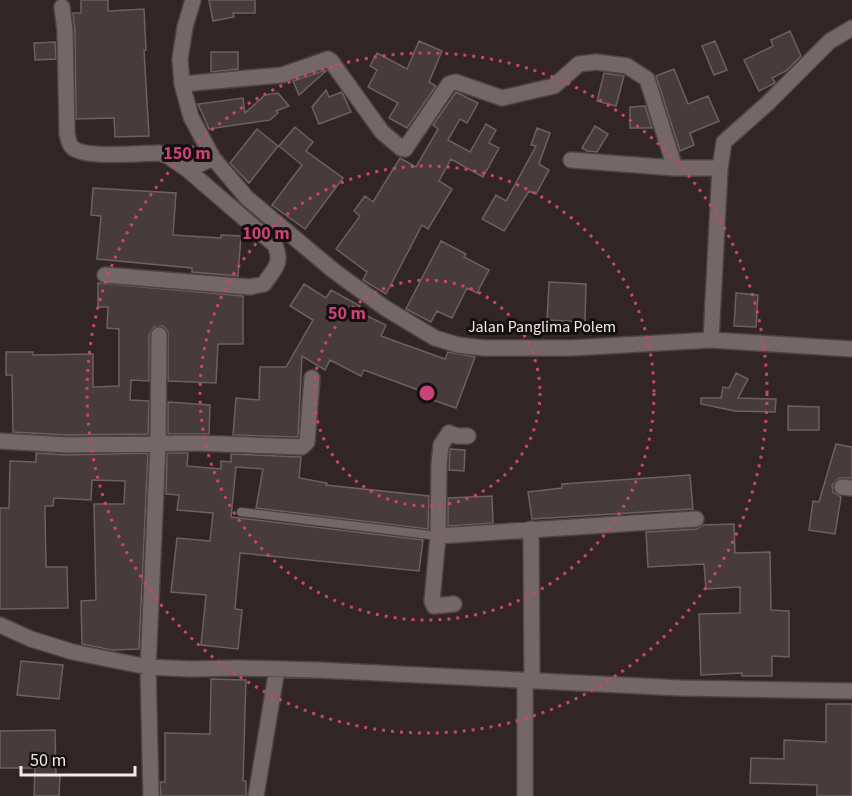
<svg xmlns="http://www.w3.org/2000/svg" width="852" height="796" viewBox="0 0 852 796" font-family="'Source Sans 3',sans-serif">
	<rect width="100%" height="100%" fill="#312526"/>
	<!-- building -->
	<path fill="#483b3c" stroke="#6d6061" stroke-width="1.5" d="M81 0H108V11L144 9 146 50H144L149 136 115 137 114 118 76 119 75 31 73 13H81Z
		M209 0H255V13H233L234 17 213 21Z
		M790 31 801 56 786 71 772 78 775 82 773 84 759 91 744 60 773 46 771 40Z
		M419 41 442 51 429 82 436 86 407 128 389 118 398 103 368 87 377 70 370 66 377 53 407 69Z
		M715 41 727 70 714 75 702 46Z
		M55 42 56 59 35 60 34 43Z
		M211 52H238V69L211 72Z
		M674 69 688 104 708 96 719 121 690 133 694 145 680 151 656 76Z
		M326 70V71L299 95 293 81Z
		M604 73 624 76 616 106 597 101Z
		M326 90 329 97 342 92 351 112 319 124 312 107Z
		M456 92 478 103 467 123 460 119 448 140 470 152 486 124 496 130 489 143 499 148 483 177 451 159 439 181 452 189 428 229 422 225 386 294 363 280 367 272 336 249 360 216 354 211 365 196 373 202 400 158 416 167 438 129 433 125Z
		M278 93 289 106 276 111 278 113 270 120 209 129 198 104 243 98 245 113 265 95Z
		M645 106 652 128H630V107Z
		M595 126 608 134 597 152 587 151 582 148Z
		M295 127 313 142 306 151 343 178 305 229 272 205 302 165 279 146Z
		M537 128 550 133 539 164 549 170 536 194 529 191 504 231 482 219 496 195 506 201 536 146 531 145Z
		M257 129 278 146 249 183 230 163Z
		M93 188 176 193 173 235 221 238V235L241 236 238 276 192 272V268L97 259 101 216 91 215Z
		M441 241 466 254 464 257 489 270 477 293 467 288 452 318 437 311 431 322 406 309Z
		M549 282 586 284 585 322 547 320Z
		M98 283 243 296V344H218L216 383 168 381V331L163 326 154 327 149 335V381L131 380 130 400 149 401 148 434 67 435 13 432 12 375H6V352H33V355L93 354V387L119 386V329L107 328 108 307H98Z
		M304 284 326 298 331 290 360 306 357 311 386 325 381 336 445 359 448 352 475 357 456 408 430 399 432 395 364 370 361 376 330 360 325 370 302 356 298 437 233 435 236 398 259 400 260 367H286L313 320 290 306Z
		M736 293 758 295 756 327 734 326Z
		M736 373 748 379 738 398 776 399 775 412 735 411 701 404V398H721L723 387 729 388Z
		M168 402 210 405 209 434H168Z
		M788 406 819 407V430H788Z
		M836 444 852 447V478H839L832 485 833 492 841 497 835 534 809 530 813 501 819 502Z
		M450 449 465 450 464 471 449 470Z
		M36 453 67 455 148 453 139 649 112 650 82 644 81 601 96 600 94 504H124L125 481 92 480 91 500 54 498 53 506H45L46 567H67L68 608 0 609V508H9L10 461 36 462Z
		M167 453H188L187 466 221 469V461L231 462V454L301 457 299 478 327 483 326 485 429 496 428 529 256 508 263 469 236 467 231 517 423 540 419 571 240 553 235 609 242 610 238 649 201 645 206 595 171 592 177 538 210 541 213 513 177 510 179 495 166 494Z
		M690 475 693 509 532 519 528 492 562 488V484Z
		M492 496 493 523 448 526V498Z
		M734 524 735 553 770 552 771 610 789 611V657L772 656V676H742V673L701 675 699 614 740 613V587L706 589 704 564 648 567 646 532 697 529 703 525Z
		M21 661 63 665 59 699 17 695Z
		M211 679 246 680 243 781H246V796H161L160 782H165V733L210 734Z
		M826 704H852V796H817V785L750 783 751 758 784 759V740L826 742Z
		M55 730 56 776H60L59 796H34L35 768H0V731Z"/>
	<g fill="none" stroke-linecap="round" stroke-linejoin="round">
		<defs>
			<path id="service" d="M241 512 438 536"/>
			<path id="minor" d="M193 0 185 27 180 59 182 84 191 117 213 158 247 198 334 271 385 308 435 338 458 345 484 348H571L711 340 852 349
				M62 7 65 31 67 134C68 138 69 144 72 147 82 159 142 153 159 153L168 156 188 170
				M182 84 282 75 328 59 331 61 382 132 401 148 405 149 449 84 456 82 502 98 554 86 579 64 596 62 627 66 647 79 675 168
				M571 160 675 168H720
				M105 275 250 287 264 284C274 269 283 264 275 245L188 170 213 158
				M711 340 720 168 724 142 768 103 830 41 852 28
				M0 441 67 445 195 443 302 447 307 442 312 378
				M842 487 852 488
				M531 529 532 681
				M438 536 696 519
				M454 604 434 606 432 601 438 536 439 465 441 445 449 433 457 436H468
				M0 625 31 639 73 652 148 667 190 669 240 668 317 670 681 688 852 691
				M151 796 148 667 158 444 159 335
				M256 796 277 669
				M525 796V681"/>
		</defs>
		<!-- service casing -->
		<use href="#service" stroke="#4d4344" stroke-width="10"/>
		<!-- minor casing -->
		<use href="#minor" stroke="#4d4344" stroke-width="18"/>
		<!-- service -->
		<use href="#service" stroke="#756768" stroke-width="8"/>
		<!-- minor -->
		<use href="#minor" stroke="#756768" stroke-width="15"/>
	</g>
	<!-- distance rings -->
	<g fill="none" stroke="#cb4278" stroke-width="3" stroke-dasharray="3 6">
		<circle cx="427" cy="393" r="113"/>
		<circle cx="427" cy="393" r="227"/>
		<circle cx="427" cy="393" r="340"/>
	</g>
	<g text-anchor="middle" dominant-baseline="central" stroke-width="6" stroke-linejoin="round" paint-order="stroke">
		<!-- street labels -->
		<g font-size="16" fill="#f1e9ea" stroke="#151010">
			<text x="542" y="327">Jalan Panglima Polem</text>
		</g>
	</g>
	<circle cx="427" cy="393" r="9" fill="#cb4278" stroke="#151010" stroke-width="3"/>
	<g font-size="18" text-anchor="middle" font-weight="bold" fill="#cb4278" stroke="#151010" stroke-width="6" stroke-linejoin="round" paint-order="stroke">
		<text x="187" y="159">150 m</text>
		<text x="266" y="239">100 m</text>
		<text x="347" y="319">50 m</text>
	</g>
	<!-- scale -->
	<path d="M21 766v9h114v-9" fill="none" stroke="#f1e9ea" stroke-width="3"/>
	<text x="30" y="766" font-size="18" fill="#f1e9ea" stroke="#151010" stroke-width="4.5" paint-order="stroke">50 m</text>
</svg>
